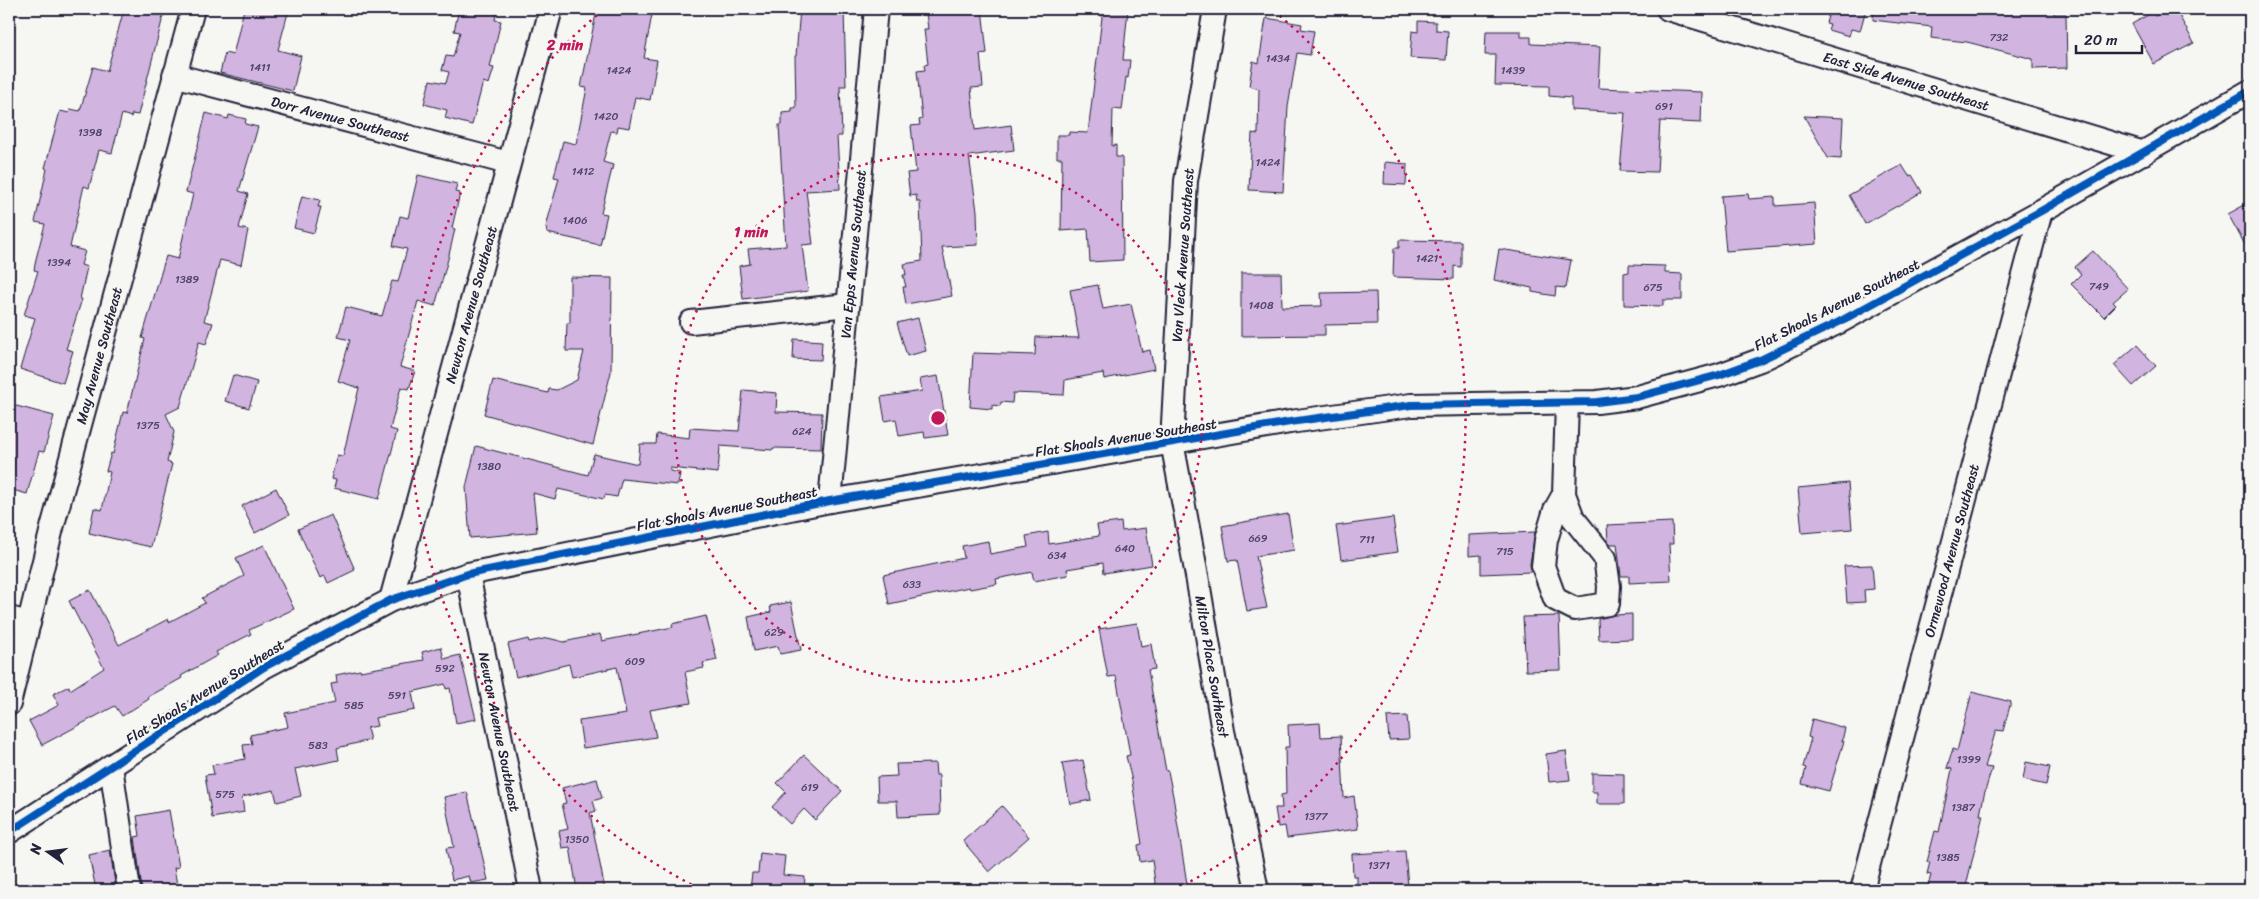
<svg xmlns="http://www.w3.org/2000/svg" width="2259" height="899" viewBox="0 0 2259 899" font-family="Sriracha,sans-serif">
	<rect width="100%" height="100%" fill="#f6f6f2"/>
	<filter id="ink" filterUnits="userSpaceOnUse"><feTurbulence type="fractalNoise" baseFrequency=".02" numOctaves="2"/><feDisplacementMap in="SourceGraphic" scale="10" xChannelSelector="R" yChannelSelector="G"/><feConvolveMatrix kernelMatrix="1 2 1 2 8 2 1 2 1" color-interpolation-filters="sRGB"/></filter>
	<g filter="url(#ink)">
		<!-- built -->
		<path fill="#ebe2ed" d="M9 864 12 865 16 890H9Z"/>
		<!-- building -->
		<path fill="#d2b4e1" stroke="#22223b" d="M124 9H165L138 115 132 114 131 117 122 114 112 153 99 150 89 188 84 186 70 247 85 251 81 265 87 267 80 299H82L66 349 73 351 63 383 20 369 35 318 24 315 38 271 34 270 36 259 45 224 35 222 47 169 45 168 60 111 69 113 70 109 80 111 93 67 107 71Z
			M244 9H289L278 50 301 56 293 91 220 73 225 53 233 55Z
			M459 9H497L495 20 501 21 490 67 494 68 489 84 483 82 472 125 445 118 447 110 424 104 430 80 446 83 449 72 442 70 446 56 453 57 460 32 454 31Z
			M597 9H653L644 58 657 60 650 100 635 97 629 128 618 126 617 132 611 131 603 162 613 165 601 213 607 214 600 245 547 233 546 227 559 178 554 177 563 141 576 144 587 88 581 87Z
			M800 9H844L846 86H840L842 136H837L840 189 806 191 813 244 802 245 808 291 743 299 739 266 750 264 748 249 786 246 779 125H782V113L792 112V108H796L795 56H796Z
			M964 9H982L987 53 980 54 983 87 971 88 975 130 1011 125 1014 150 969 156 977 211 978 245 942 247 952 296 906 304 903 287H906L903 275H906L904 264 922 261 920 202H917L916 195 910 196 907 173 916 172 911 126 920 125 919 120 922 119 917 71 925 70 924 65 928 64 924 29H928L926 13Z
			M1103 9H1128L1123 60H1130L1128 78 1126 77 1122 110 1113 109 1112 146 1116 145V157H1122L1123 260 1090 262 1088 229 1061 231 1062 158H1057V135H1069V132L1088 133Z
			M1830 9H1866L1860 31 1851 29 1849 36 1828 30 1830 24 1826 23Z
			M1874 9H2054V14H2066L2067 68 2033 69V59L1967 42 1931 38 1932 27 1873 20Z
			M2167 10 2169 14 2176 10 2194 43 2154 64 2132 24 2153 12 2155 16Z
			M1266 18 1302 24 1301 29 1314 31 1310 55 1297 53 1288 107 1283 192 1249 190 1252 133 1258 134 1259 89 1249 86 1253 61 1259 63Z
			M1418 21 1436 22V30L1448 31 1446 60 1410 58 1412 31 1418 32Z
			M1486 31H1521V37H1531V44L1600 47 1598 88 1702 92 1701 123 1660 121 1657 172 1620 171 1625 113 1571 110V98L1549 96V86L1495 85 1496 55H1485Z
			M206 113 228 119 229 115 246 119 245 124 258 127 239 191 248 194 239 228 248 230 241 265 220 260 204 321 213 323 206 344 199 342 180 407 166 414 174 432 167 462 172 464 151 547 89 533 94 508 102 510 110 472 106 471 111 453 113 454 123 412 127 413 145 339 142 338 166 256 178 259 193 194 186 192Z
			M1804 116 1843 118 1841 159 1828 158Z
			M1385 162 1407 164 1406 185 1384 184Z
			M1902 165 1909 176 1912 175 1922 192 1865 224 1849 195Z
			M418 175 457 184 455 192 460 193 452 228 455 229 448 259 435 306 418 301 400 367 415 371 409 389 401 387 395 410 390 429 397 431 379 499 334 488 336 480 331 479 337 455 343 456 359 388 338 381 350 340 338 337 346 307 382 316 392 281 398 282 407 249 393 246 400 216 408 218Z
			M1748 194 1749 199 1775 197V206L1814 203 1817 244 1726 251 1721 196Z
			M302 196 320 200 318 207H321L314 233 294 228Z
			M2250 202V254L2228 214Z
			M1399 240 1461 241V267L1454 266V279L1393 277 1394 248H1399Z
			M1499 249 1571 260 1566 288 1556 287 1555 296 1532 292V288L1494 280Z
			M2093 251 2128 289 2113 302 2116 305 2104 317 2071 284 2081 274 2075 267Z
			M1629 265 1665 266V273L1682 274V300H1663V306L1624 305V273L1629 272Z
			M1241 273H1281L1282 307 1322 306 1321 293 1376 292 1377 324 1325 325V335L1241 336Z
			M570 277 612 278 611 372 593 445 484 414 493 380 548 393 549 389 557 390 577 380 584 351H566L567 323H570Z
			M1098 285 1103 309 1131 304 1142 352 1150 350 1154 369 1104 379 1103 373 1065 380 1064 395 1013 393 1012 403 1001 402 1000 406 992 405V409L970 407 973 353 1035 355 1036 337 1079 338 1070 290Z
			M918 318 926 351 907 356 897 323Z
			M794 339 822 341 821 360 793 359Z
			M2137 345 2156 366 2133 386 2114 365Z
			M233 375 257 382 249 408 225 401Z
			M938 376 948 435 925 438 924 432 899 436 896 419 885 421 881 397 922 391 920 379Z
			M743 390 777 393 776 412 822 413 821 449 773 448 772 450 720 446 718 473 670 468V471L680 473 678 485 622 479 617 497 605 495 604 499 558 489 555 499 533 493 537 532 470 538 466 487 476 446 588 475 594 454 638 464 640 444H656L657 434 689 438 690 428 739 431Z
			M9 404 54 416 44 452 39 451 27 494 9 489Z
			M1848 483 1852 529 1802 533 1798 488Z
			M276 488 289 515 255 533 242 506Z
			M1288 514 1294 550 1256 556 1267 608 1247 611 1237 560 1228 561 1222 526Z
			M331 515 355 570 328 583 325 576 320 578 298 529Z
			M1393 518 1398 552 1341 560 1336 526Z
			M1121 522 1122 531 1146 528 1152 565 1104 573 1103 563 1067 569 1068 575 1034 581 1032 572 996 579 997 584 970 589 969 587 889 604 883 575 964 558 962 546 988 541 990 554 1028 547 1026 536 1048 532 1049 544 1099 536 1097 525Z
			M1672 522 1673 544H1669L1671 581 1629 583V576H1621L1617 544H1611L1608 541 1607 525Z
			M1535 532 1530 564 1531 572 1481 574V555L1469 556V535Z
			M264 545 294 609 249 630 251 634 216 652 218 655 181 676 182 678 148 697 149 699 122 716 115 706 42 745 29 721 59 705 53 694 69 686 70 690 104 668 69 601 90 590 119 645 168 619 169 622 205 603 202 598 244 576 236 558Z
			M1872 565 1874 589 1864 590 1865 602 1847 603 1844 566Z
			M791 602 801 650 780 654 778 646 754 651 748 617 771 612 770 606Z
			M1632 614V639L1599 640 1598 619 1615 615Z
			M706 616 717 660 703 663 704 668 685 672 691 703 650 710 656 737 583 748 579 721 626 714 617 667 572 677 569 664 516 677 508 644 528 639 529 642 548 638 564 642 600 634 602 641 673 627 672 624Z
			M1559 616 1561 670 1526 671 1523 617Z
			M1137 623 1141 646 1151 644 1155 669 1148 670 1166 771H1168L1173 796 1188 890H1156L1152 860 1140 862 1138 845 1142 844 1132 781 1126 756 1130 755 1116 676 1108 677 1099 629Z
			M441 647 444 659 460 655 476 719 456 723 450 688 446 689 445 684 412 692 415 710 375 718 377 726 367 728 370 740 337 748 339 760 295 769 301 796 277 802 274 790 242 797 244 812 212 818 205 775 214 774 212 765 245 759 243 745 252 744 250 735 288 727 285 713 335 703 331 684 337 683 336 675 360 670V671L424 660 422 652Z
			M1972 692 2011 702 2003 731 1996 730 1985 767 1992 768 1984 795 1980 815H1983L1965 890H1927L1931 875 1927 874 1930 862H1927L1935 831 1939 832 1952 769 1947 768 1953 749 1957 751Z
			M1407 716 1409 739 1389 740 1387 717Z
			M1812 719 1845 728 1842 741H1844L1829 791 1802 784 1806 768 1803 767 1811 738 1808 737Z
			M1320 723 1321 737 1341 736 1344 798 1354 796 1358 829 1287 838 1285 826 1278 827 1275 808H1282L1281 795 1286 794 1285 747H1289L1288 725Z
			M1566 751 1570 780 1549 782 1546 754Z
			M804 755 842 791 815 820 804 809 790 824 772 807 786 792 777 783Z
			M1083 760 1091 800 1070 804 1062 763Z
			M2026 762 2050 767 2046 785 2023 780Z
			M935 763 936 775H939L940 815 898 817 897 801H878L877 777 897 776 896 764Z
			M1592 773 1624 774V804H1597V792H1592Z
			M597 779 602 798 593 801 596 811 590 813 605 890H577L570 847 562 848 559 831 568 829 562 804 566 803 562 788Z
			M467 792 488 880 471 883 469 876 452 880 446 848 454 847 444 797Z
			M1002 806 1029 837 989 872 963 841Z
			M169 810 179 867 174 868 178 890H142L135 837 140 836 137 816Z
			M110 850 116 890H96L89 855Z
			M1405 851 1408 887 1357 890V876H1353L1352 854Z
			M760 853 785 856 783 875 805 877 804 890H750L752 873H758Z"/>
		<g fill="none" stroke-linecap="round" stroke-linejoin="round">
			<defs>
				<g id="minor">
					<path id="s1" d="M1215 9 1186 181 1172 442 1197 576 1223 731 1257 890"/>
					<path id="s2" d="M1668 9 2144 153"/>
					<path id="s3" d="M174 75 508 163"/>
					<path d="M691 322 848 305"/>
					<path d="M1564 494 1573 518 1605 558 1609 586 1608 604 1575 609 1555 599 1543 566 1546 540 1555 510 1564 494 1567 403"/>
					<path id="s4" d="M830 501 876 9"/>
					<path id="s5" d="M468 574 531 890"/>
					<path id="s6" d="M391 600 551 9"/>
					<path d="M9 618 29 623"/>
					<path id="s7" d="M9 704 52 528 193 9"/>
					<path d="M111 766 129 890"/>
					<path d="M9 832 264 667 391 600 468 574 830 501 1290 422 1411 405 1597 402 1637 397 1719 375 1760 360 1839 322 2041 211 2250 91"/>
					<path id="s8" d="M1862 890 2041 211"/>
				</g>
			</defs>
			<!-- minor casing -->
			<use href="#minor" stroke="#22223b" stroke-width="26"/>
			<!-- minor -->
			<use href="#minor" stroke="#f6f6f2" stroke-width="22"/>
			<defs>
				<path id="cycleway" d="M9 832 264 667 391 600 468 574 830 501 1290 422 1411 405 1597 402 1637 397 1719 375 1760 360 1839 322 2041 211 2250 91"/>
			</defs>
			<!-- cycleway casing -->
			<use href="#cycleway" stroke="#f6f6f2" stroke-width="11"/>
			<!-- cycleway -->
			<use href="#cycleway" stroke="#0057b8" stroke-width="8"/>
		</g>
	</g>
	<!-- distance rings -->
	<g fill="none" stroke="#c2185b" stroke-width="2.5" stroke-dasharray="2.5 5">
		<circle cx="938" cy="418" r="264"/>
		<path d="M698 888A528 528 0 0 1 602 11M1274 11A528 528 0 0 1 1178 888"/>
	</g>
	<g text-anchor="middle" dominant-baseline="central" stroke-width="5" stroke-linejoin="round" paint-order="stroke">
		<!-- number labels -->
		<g font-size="11" fill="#4e4664">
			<text x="1999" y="37">732</text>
			<text x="1278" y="58">1434</text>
			<text x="260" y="67">1411</text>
			<text x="619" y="70">1424</text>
			<text x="1513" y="70">1439</text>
			<text x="1664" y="106">691</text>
			<text x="606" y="116">1420</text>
			<text x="90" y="132">1398</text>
			<text x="1268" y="162">1424</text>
			<text x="583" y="171">1412</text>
			<text x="575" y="220">1406</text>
			<text x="1427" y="258">1421</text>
			<text x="59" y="262">1394</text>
			<text x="187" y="279">1389</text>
			<text x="2099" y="286">749</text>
			<text x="1653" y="287">675</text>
			<text x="1261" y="305">1408</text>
			<text x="148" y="425">1375</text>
			<text x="802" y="431">624</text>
			<text x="489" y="466">1380</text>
			<text x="1258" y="538">669</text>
			<text x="1367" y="539">711</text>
			<text x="1125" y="548">640</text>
			<text x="1505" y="551">715</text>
			<text x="1057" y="555">634</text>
			<text x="912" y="584">633</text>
			<text x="774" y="632">629</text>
			<text x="635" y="661">609</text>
			<text x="445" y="668">592</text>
			<text x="397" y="695">591</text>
			<text x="354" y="705">585</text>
			<text x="318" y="745">583</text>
			<text x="1969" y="759">1399</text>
			<text x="810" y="787">619</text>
			<text x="225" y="794">575</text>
			<text x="1963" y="807">1387</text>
			<text x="1316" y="816">1377</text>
			<text x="577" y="839">1350</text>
			<text x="1948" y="857">1385</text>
			<text x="1379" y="865">1371</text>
		</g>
		<!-- street labels -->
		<g font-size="14" fill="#22223b" stroke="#f6f6f2">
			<text stroke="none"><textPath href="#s2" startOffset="249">East Side Avenue Southeast</textPath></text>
			<text stroke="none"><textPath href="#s3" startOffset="172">Dorr Avenue Southeast</textPath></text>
			<text stroke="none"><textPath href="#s4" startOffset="248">Van Epps Avenue Southeast</textPath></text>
			<text transform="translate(1183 255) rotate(-86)">Van Vleck Avenue Southeast</text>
			<text stroke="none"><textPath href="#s6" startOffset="306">Newton Avenue Southeast</textPath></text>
			<text transform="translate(1837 305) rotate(-27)">Flat Shoals Avenue Southeast</text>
			<text stroke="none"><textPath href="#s7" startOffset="360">May Avenue Southeast</textPath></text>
			<text transform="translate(1126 438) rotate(-9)">Flat Shoals Avenue Southeast</text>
			<text transform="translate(727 509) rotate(-11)">Flat Shoals Avenue Southeast</text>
			<text stroke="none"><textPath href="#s8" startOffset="351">Ormewood Avenue Southeast</textPath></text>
			<text stroke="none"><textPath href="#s1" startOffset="664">Milton Place Southeast</textPath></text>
			<text transform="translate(205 692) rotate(-32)">Flat Shoals Avenue Southeast</text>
			<text stroke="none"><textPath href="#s5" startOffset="161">Newton Avenue Southeast</textPath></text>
		</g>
	</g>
	<circle cx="938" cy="418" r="8" fill="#c2185b" stroke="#f6f6f2" stroke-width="2.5"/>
	<g font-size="15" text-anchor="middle" font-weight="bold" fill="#c2185b" stroke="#f6f6f2" stroke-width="5" stroke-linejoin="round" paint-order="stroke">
		<text x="565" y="50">2 min</text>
		<text x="751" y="237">1 min</text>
	</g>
	<!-- margin -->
	<rect width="2259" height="899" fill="none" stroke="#f6f6f2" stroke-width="30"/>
	<rect x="15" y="15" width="2229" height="869" fill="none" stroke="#22223b" stroke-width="2" filter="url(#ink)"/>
	<!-- north arrow -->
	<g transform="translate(48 852) rotate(284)" stroke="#f6f6f2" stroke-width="4" paint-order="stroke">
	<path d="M0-4L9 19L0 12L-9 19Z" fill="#22223b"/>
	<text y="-8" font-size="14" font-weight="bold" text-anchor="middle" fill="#22223b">N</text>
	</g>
	<!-- scale -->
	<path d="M2076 45v8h66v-8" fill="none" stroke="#22223b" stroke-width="2.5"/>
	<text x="2084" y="45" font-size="15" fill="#22223b" stroke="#f6f6f2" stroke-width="4" paint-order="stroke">20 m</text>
</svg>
